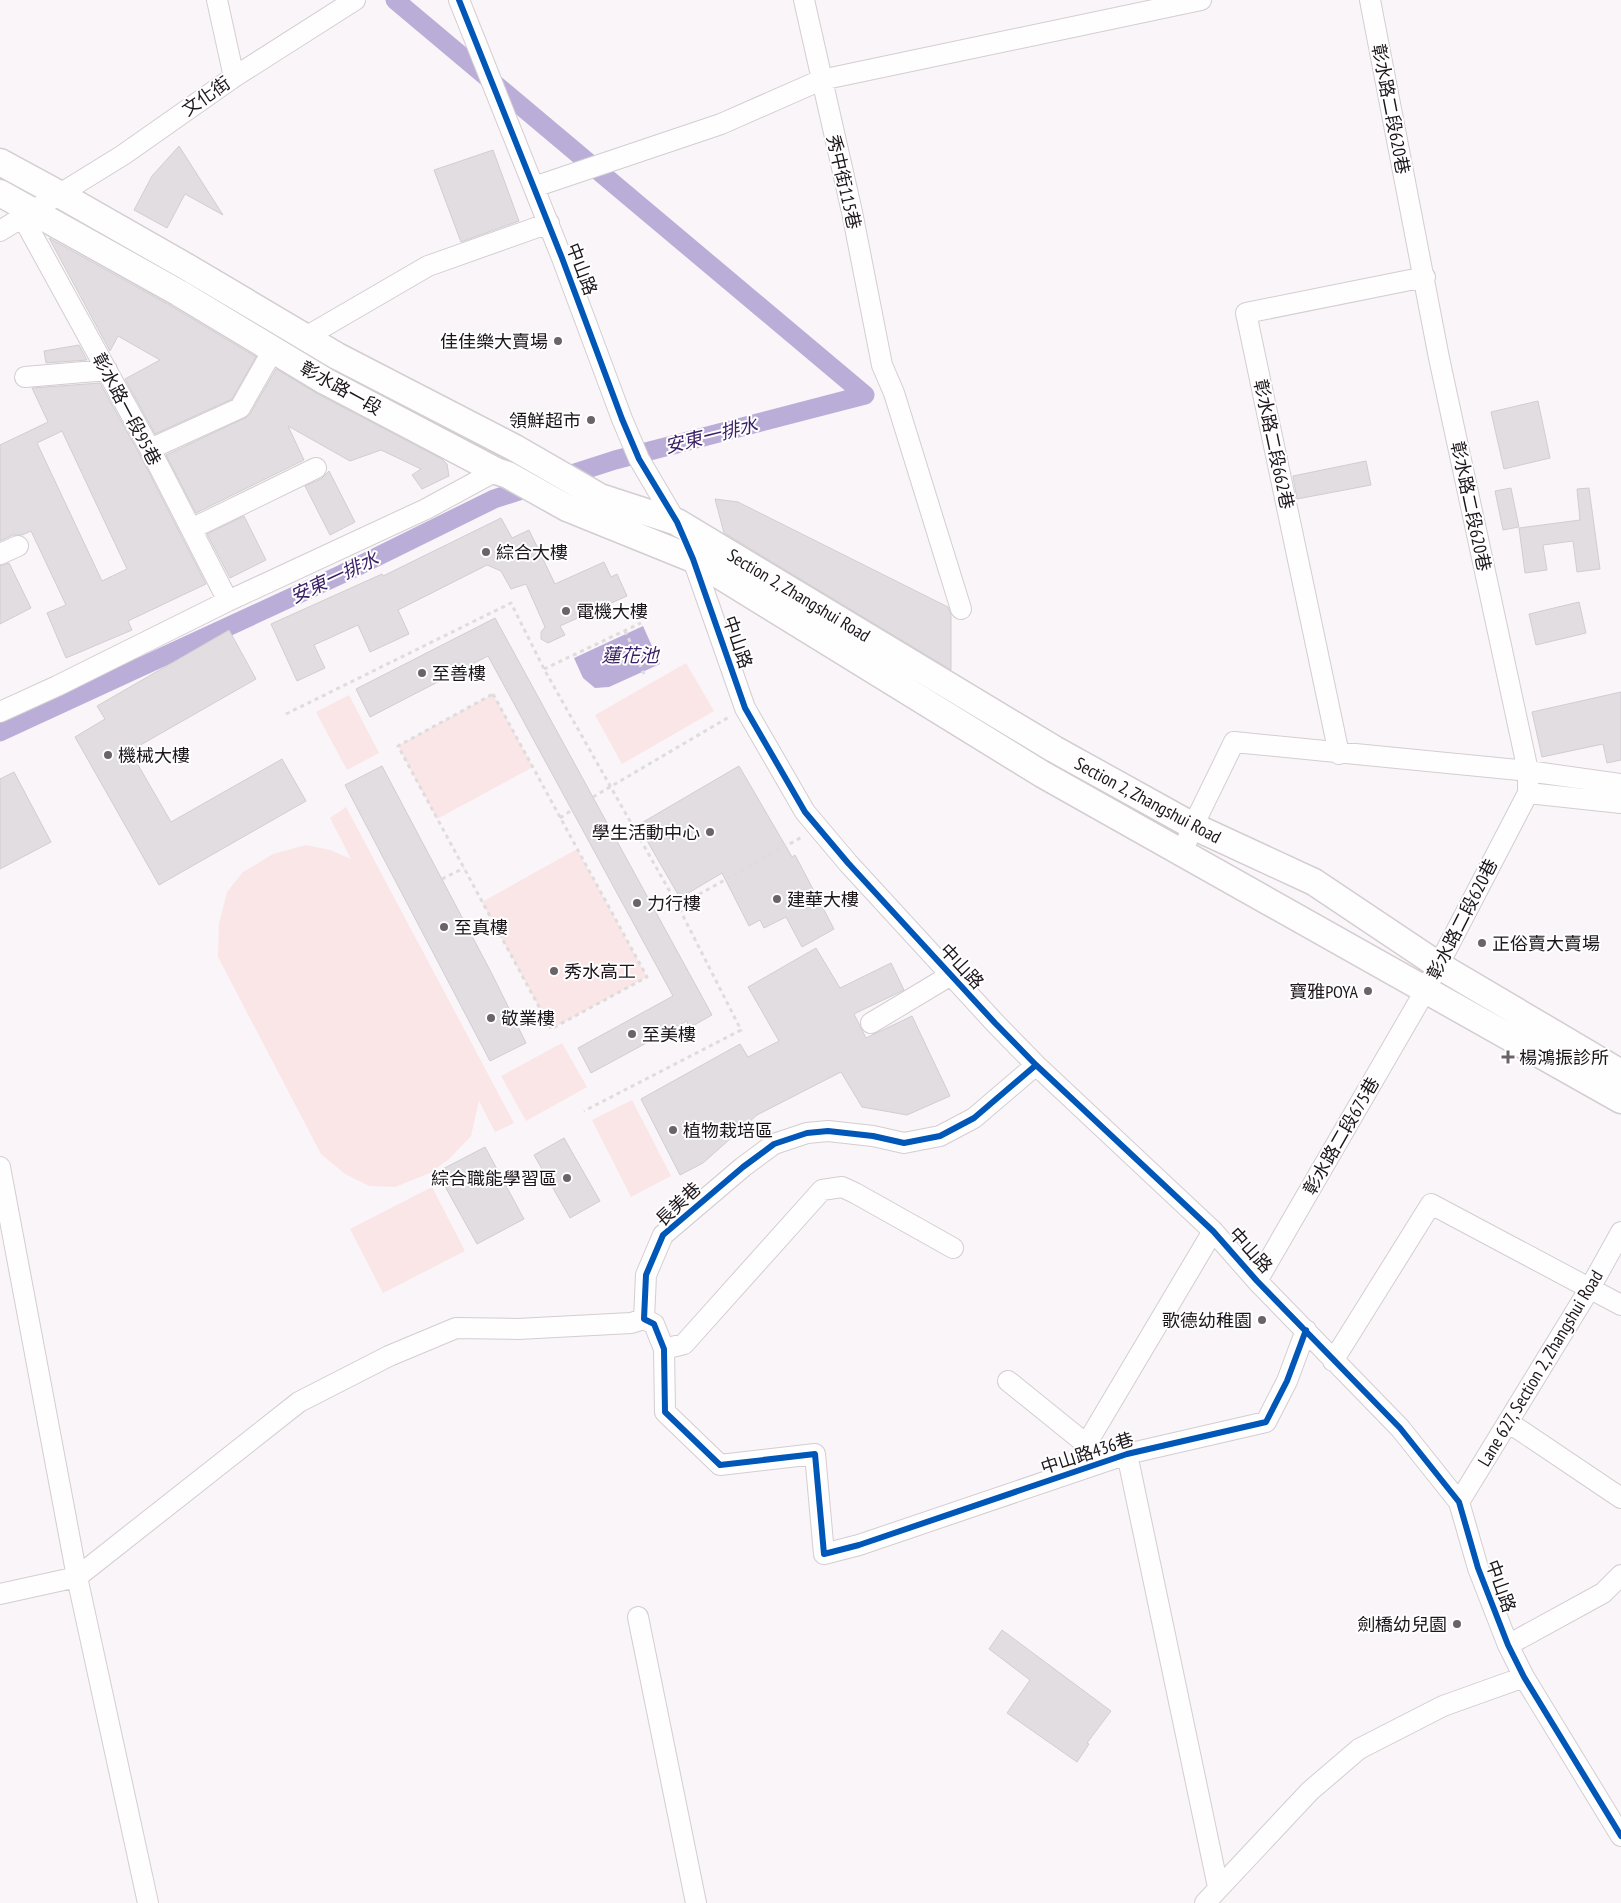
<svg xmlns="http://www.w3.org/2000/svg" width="1621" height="1903" viewBox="0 0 1621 1903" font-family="'PT Sans Narrow','Noto Sans TC',sans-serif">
	<rect width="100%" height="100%" fill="#faf5f8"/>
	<!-- green -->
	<path fill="#fae6e7" d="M686 663 714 711 622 764 595 715Z
		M493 694 533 767 437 819 398 746Z
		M349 695 379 753 347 770 316 712Z
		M346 807 514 1123 495 1132 479 1101 471 1136 449 1159 430 1173 395 1187 369 1186 345 1174 321 1154 218 957 219 924 227 892 243 872 273 854 306 845 330 850 351 859 330 818Z
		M577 849 647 977 551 1029 482 902Z
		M562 1043 587 1087 526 1121 501 1076Z
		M632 1100 671 1176 631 1197 592 1120Z
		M432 1187 465 1251 383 1293 350 1229Z"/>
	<!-- water -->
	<path fill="#baaed9" d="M643 626 660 664 609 687 595 688 583 678 574 658Z"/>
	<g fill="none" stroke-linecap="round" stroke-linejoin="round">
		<!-- canal -->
		<path stroke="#baaed9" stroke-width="19" d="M0 732 342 574 494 499 615 460 865 395 395 0"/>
	</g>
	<!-- building -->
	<path fill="#e1dde1" stroke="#d1cdd2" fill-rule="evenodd" d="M179 146 223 215 185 194 167 228 134 210 152 176Z
		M493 150 519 221 461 242 434 170Z
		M49 238 171 306 256 357 232 399 155 434 125 379 160 360 118 336 110 351Z
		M79 345 87 360 46 363 44 351Z
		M276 369 318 394 442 459 447 464 449 476 422 489 412 475 421 469 381 450 350 461 288 426 304 460 196 513 166 455 245 418 250 414Z
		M100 383 140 455 206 584 128 621 132 630 66 658 47 613 66 605 31 531 22 535H13L0 541V445L48 422 32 388ZM62 431 127 569 102 581 37 443Z
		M1538 401 1550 458 1504 469 1491 412Z
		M1366 461 1371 485 1297 499 1293 476Z
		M329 471 355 522 330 535 305 486 321 479Z
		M1511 488 1519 527 1503 530 1495 491Z
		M1589 488 1600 569 1577 572 1573 541 1543 545 1547 570 1525 573 1519 528 1580 520 1577 489Z
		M715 499 738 502 948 607 951 615V670L724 533Z
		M244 516 266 560 230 578 207 534Z
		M501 518 512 538 529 530 555 584 604 562 611 577 617 574 627 596 560 626 565 635 548 643 541 639V632L545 627 526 584 511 589 501 571 487 565 398 610 409 634 370 652 358 625 314 645 325 668 297 681 271 624 382 574 383 576Z
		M9 563 31 608 0 624V566Z
		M1579 602 1586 633 1536 645 1529 614Z
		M495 618 712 1015 689 1028 687 1021 591 1073 578 1048 673 996 488 656 370 717 356 689Z
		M229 630 256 679 130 751 171 822 282 759 306 801 159 885 75 737 105 719 97 706Z
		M1621 692V760L1607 763 1603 744 1542 757 1532 712Z
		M382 766 492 974 526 1043 490 1061 345 785Z
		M739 766 792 857 795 855 834 929 802 947 786 917 764 928 760 920 749 926 722 873 680 898 638 825Z
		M14 772 51 842 0 869V779Z
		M816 948 840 988 891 963 904 990 854 1014 866 1038 912 1016 950 1096 907 1115 862 1107 841 1072 757 1115 703 1163 680 1175 641 1099 740 1044 748 1057 779 1041 748 987Z
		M564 1138 600 1201 570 1218 534 1155Z
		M485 1147 524 1219 477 1244 437 1172Z
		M1002 1630 1111 1711 1087 1743 1089 1744 1077 1762 1007 1713 1030 1680 989 1649Z"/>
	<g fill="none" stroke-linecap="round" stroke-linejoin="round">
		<defs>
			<path id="minor" d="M217 0 234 77
				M459 0 562 258 622 419 639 459 679 527
				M804 0 852 212 882 365 894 393 961 609
				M534 187 721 124 821 80 1201 0
				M23 218 150 449 228 601
				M0 231 123 155 234 77 355 0
				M304 338 428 266 549 223
				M25 377 107 370
				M150 449 240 408 273 350
				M191 529 316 468
				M0 554 18 546
				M691 554 745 708 805 812 848 863 995 1023 1036 1065 1213 1231 1257 1281 1400 1428 1459 1502 1478 1568 1508 1645 1524 1677 1621 1836
				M0 712 57 686 228 601 426 509 496 471
				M1339 754 1246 313 1425 277
				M1528 793 1621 803
				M1182 853 1193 826 1234 742 1528 771 1621 784
				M871 1023 951 975
				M1036 1065 974 1118 940 1136 904 1143 873 1136 828 1131 807 1133 774 1144 743 1167 663 1235 646 1275 644 1319 654 1324 664 1349 665 1412 720 1465 815 1454 824 1554 859 1545 1127 1454 1266 1422 1287 1381 1306 1330
				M0 1167 77 1577 148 1903
				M1257 1281 1425 991 1528 793V771L1439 358 1370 0
				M664 1349 684 1344 822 1190 842 1187 855 1193 953 1248
				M1333 1361 1431 1204 1621 1305
				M1008 1381 1096 1452
				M1508 1422 1621 1498
				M1087 1443 1213 1231
				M1127 1454 1218 1887
				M1459 1502 1590 1288 1621 1232
				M0 1594 77 1577 299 1402 389 1356 456 1328 518 1329 631 1323 644 1319
				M638 1617 696 1903
				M1508 1645 1603 1593 1621 1575
				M1205 1903 1310 1791 1359 1749 1443 1706 1524 1677"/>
			<path id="major" d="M0 162 59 194 187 267 337 356 515 448 600 497 677 522 1054 749 1193 826 1314 882 1438 965 1621 1073
				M0 193 179 293 325 381 496 471 508 475 567 508 693 559 1042 774 1621 1100"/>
		</defs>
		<!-- minor casing -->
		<use href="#minor" stroke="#d4cdd1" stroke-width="22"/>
		<!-- major casing -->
		<use href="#major" stroke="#d4cdd1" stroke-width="29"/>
		<!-- path -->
		<path stroke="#dedcdd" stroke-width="3" stroke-dasharray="4 4" stroke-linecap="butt" d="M625 631 632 646
			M636 656 644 674
			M544 669 641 623
			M493 694 647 977 551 1029 398 746Z
			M286 714 511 603 544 669 678 906 741 1030 584 1111
			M593 797 729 717
			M560 818 572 810
			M442 879 464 868
			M678 906 802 837"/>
		<!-- minor -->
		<use href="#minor" stroke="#fefefe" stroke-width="20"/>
		<!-- major -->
		<use href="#major" stroke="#fefefe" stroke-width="26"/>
		<defs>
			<path id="cycleway" d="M459 0 562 258 622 419 639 459 677 522 693 559 745 708 805 812 848 863 995 1023 1036 1065 1213 1231 1257 1281 1400 1428 1459 1502 1478 1568 1508 1645 1524 1677 1621 1836
				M1036 1065 974 1118 940 1136 904 1143 873 1136 828 1131 807 1133 774 1144 743 1167 663 1235 646 1275 644 1319 654 1324 664 1349 665 1412 720 1465 815 1454 824 1554 859 1545 1127 1454 1266 1422 1287 1381 1306 1330"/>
		</defs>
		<!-- cycleway casing -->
		<use href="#cycleway" stroke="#fff" stroke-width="9"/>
		<!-- cycleway -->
		<use href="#cycleway" stroke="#0057b8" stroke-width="6"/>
	</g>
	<!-- markers -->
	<g fill="#6a6368" stroke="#fff" stroke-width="2">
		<circle cx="558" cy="341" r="5"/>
		<circle cx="591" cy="420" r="5"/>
		<circle cx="486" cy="552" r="5"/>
		<circle cx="566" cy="611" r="5"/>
		<circle cx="422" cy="673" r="5"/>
		<circle cx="108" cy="755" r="5"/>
		<circle cx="710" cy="832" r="5"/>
		<circle cx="777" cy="899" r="5"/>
		<circle cx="637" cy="903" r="5"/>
		<circle cx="444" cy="927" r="5"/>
		<circle cx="1482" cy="943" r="5"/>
		<circle cx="554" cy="971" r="5"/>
		<circle cx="1368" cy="991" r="5"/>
		<circle cx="491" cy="1018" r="5"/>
		<circle cx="632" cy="1034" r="5"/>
		<path d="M1505.5 1049.5h5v5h5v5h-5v5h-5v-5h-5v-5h5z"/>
		<circle cx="673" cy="1130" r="5"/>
		<circle cx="567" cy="1178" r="5"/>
		<circle cx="1262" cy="1320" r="5"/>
		<circle cx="1457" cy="1624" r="5"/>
	</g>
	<g text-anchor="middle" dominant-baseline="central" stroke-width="4" stroke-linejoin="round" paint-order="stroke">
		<!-- street labels -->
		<g font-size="18" fill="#1c151a" stroke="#fff">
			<text transform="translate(206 96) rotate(-35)">文化街</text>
			<text transform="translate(1391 109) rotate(79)">彰水路二段620巷</text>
			<text transform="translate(844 182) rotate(77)">秀中街115巷</text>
			<text transform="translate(582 269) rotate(69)">中山路</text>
			<text transform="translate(341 388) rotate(29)">彰水路一段</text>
			<text transform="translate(127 409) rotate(62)">彰水路一段95巷</text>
			<text transform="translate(1274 444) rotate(78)">彰水路二段662巷</text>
			<text transform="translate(1471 506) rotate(78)">彰水路二段620巷</text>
			<text transform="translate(799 595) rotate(31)">Section 2, Zhangshui Road</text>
			<text transform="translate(738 642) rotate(71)">中山路</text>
			<text transform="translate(1148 800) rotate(28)">Section 2, Zhangshui Road</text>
			<text transform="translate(1462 919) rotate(-63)">彰水路二段620巷</text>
			<text transform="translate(962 966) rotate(47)">中山路</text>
			<text transform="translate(1341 1136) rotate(-60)">彰水路二段675巷</text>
			<text transform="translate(678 1204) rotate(-43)">長美巷</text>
			<text transform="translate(1251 1250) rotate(48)">中山路</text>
			<text transform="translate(1540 1368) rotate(-59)">Lane 627, Section 2, Zhangshui Road</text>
			<text transform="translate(1087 1453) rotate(-18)">中山路436巷</text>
			<text transform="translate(1501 1586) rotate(70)">中山路</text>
		</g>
		<!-- poi labels -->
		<g font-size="18" fill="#1c151a" stroke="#fff" text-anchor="start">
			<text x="548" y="341" text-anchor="end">佳佳樂大賣場</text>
			<text x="581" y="420" text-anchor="end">領鮮超市</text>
			<text x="496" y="552">綜合大樓</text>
			<text x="576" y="611">電機大樓</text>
			<text x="432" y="673">至善樓</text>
			<text x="118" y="755">機械大樓</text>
			<text x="700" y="832" text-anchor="end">學生活動中心</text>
			<text x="787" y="899">建華大樓</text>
			<text x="647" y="903">力行樓</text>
			<text x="454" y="927">至真樓</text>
			<text x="1492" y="943">正俗賣大賣場</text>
			<text x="564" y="971">秀水高工</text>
			<text x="1358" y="991" text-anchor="end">寶雅POYA</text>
			<text x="501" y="1018">敬業樓</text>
			<text x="642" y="1034">至美樓</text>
			<text x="1519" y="1057">楊鴻振診所</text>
			<text x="683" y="1130">植物栽培區</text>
			<text x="557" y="1178" text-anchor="end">綜合職能學習區</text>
			<text x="1252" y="1320" text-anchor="end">歌德幼稚園</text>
			<text x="1447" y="1624" text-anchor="end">劍橋幼兒園</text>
		</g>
		<!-- water labels -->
		<g font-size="19" font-style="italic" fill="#3a1e67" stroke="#fff">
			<text transform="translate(711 435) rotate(-14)">安東一排水</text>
			<text transform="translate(334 577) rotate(-25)">安東一排水</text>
			<text x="630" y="655">蓮花池</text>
		</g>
	</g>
</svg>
